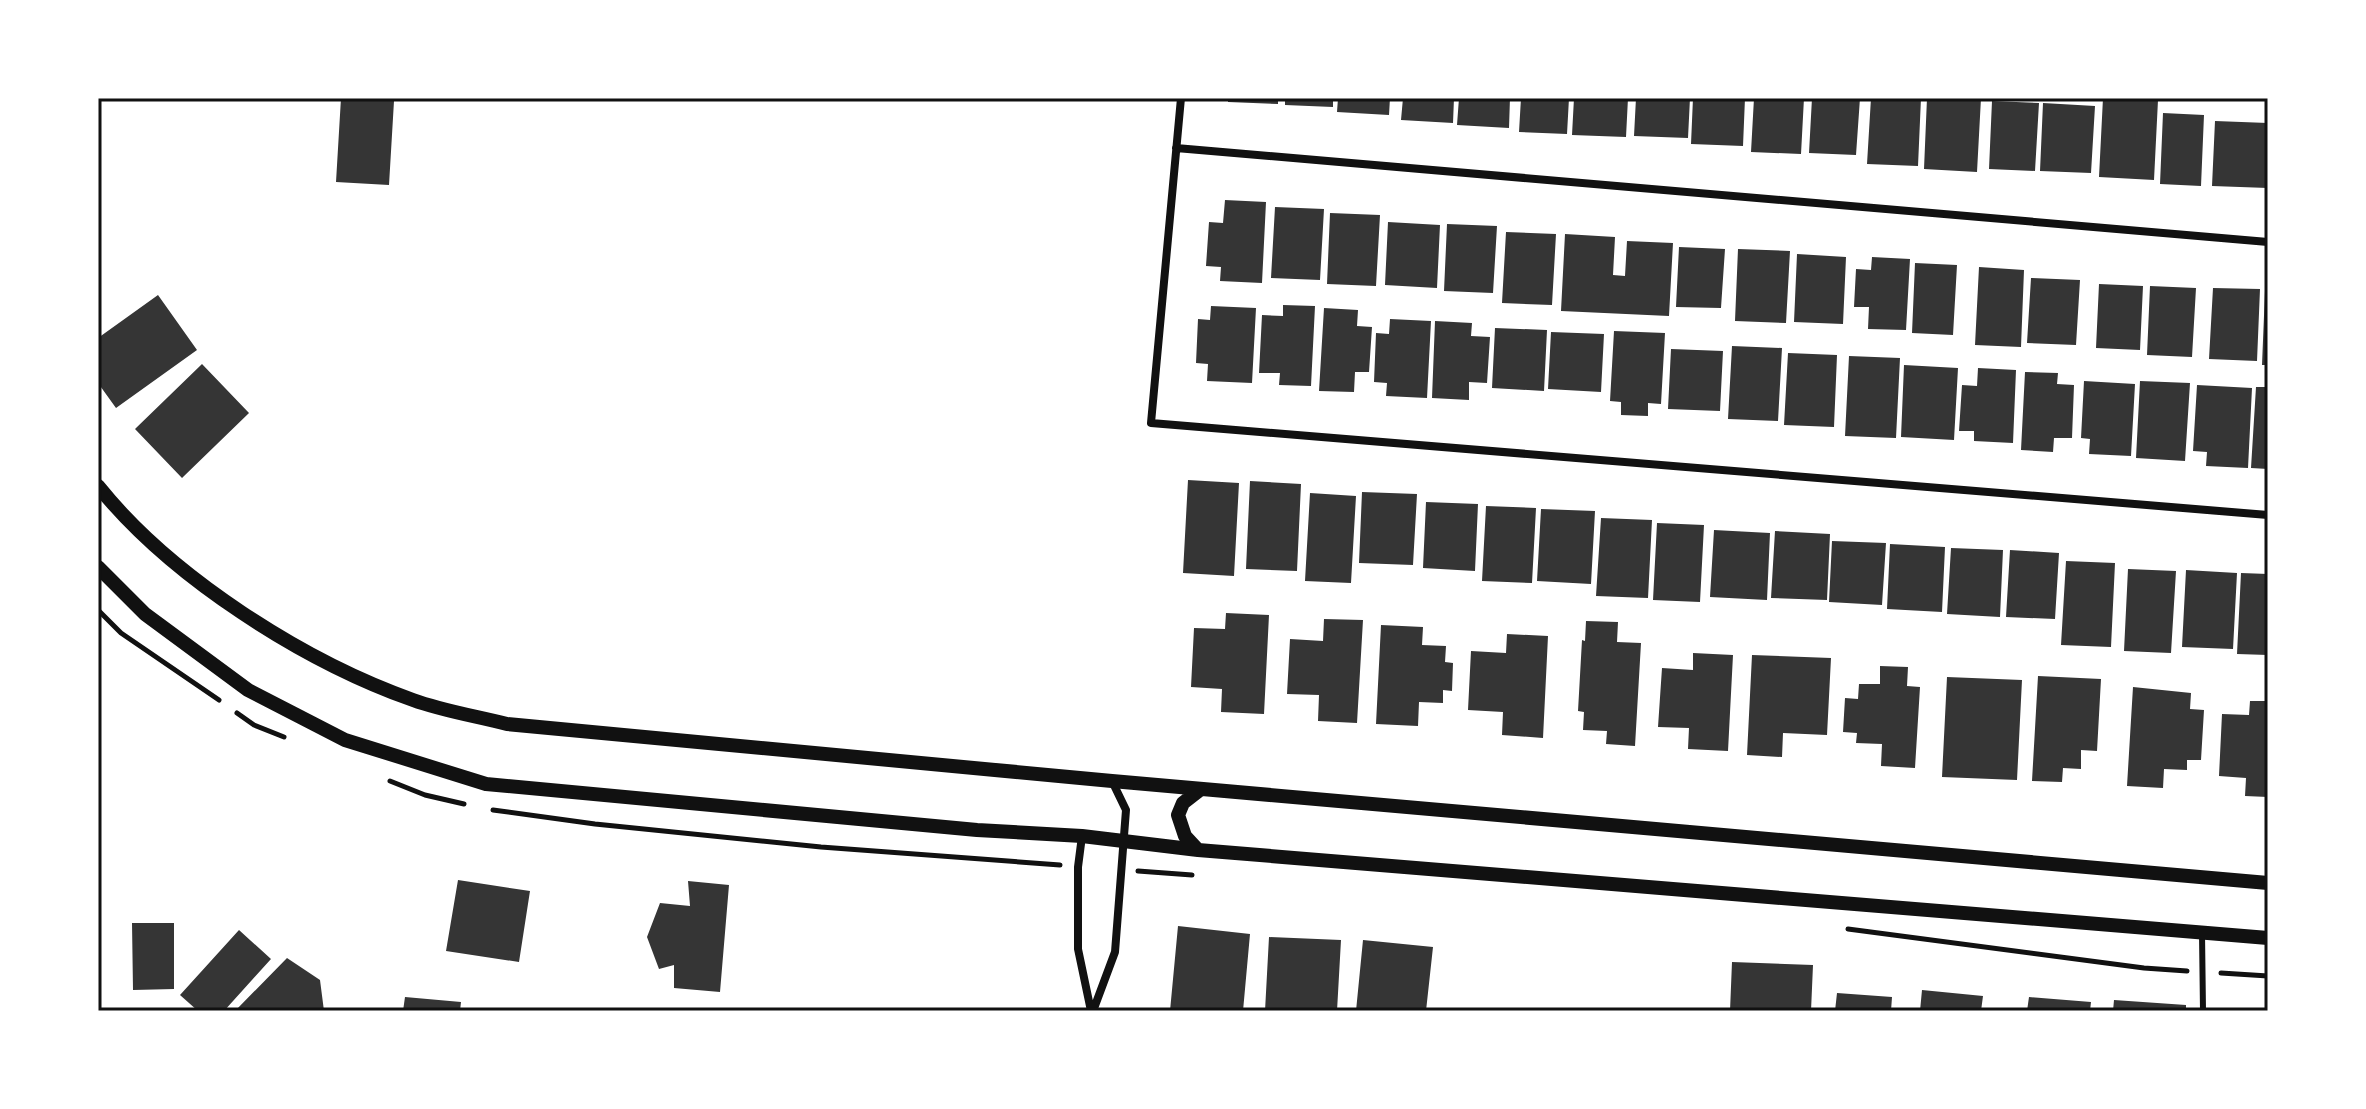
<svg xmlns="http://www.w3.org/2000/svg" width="2366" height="1109" viewBox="0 0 2366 1109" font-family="'Fira Sans Condensed',sans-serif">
	<rect width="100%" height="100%" fill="#fff"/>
	<!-- building -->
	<path fill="#353535" d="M341 98 394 101 389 185 336 182Z
		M1228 98H1278V104L1228 102Z
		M1285 98H1333V107L1285 105Z
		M1338 98H1390L1389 115 1337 112Z
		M1403 98H1454L1453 123 1401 120Z
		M1459 98H1510L1509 128 1457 125Z
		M1521 98H1569L1567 134 1519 132Z
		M1574 98H1628L1626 137 1572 135Z
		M1636 98H1690L1688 138 1634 136Z
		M1693 98H1745L1743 146 1691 144Z
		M1754 98H1804L1801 154 1751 152Z
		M1812 98H1860L1856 155 1809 153Z
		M1871 98H1921L1918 166 1867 164Z
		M1927 98H1981L1977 172 1924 169Z
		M2103 98 2158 100 2154 180 2099 177Z
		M1992 101 2039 103 2035 171 1989 169Z
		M2043 103 2095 106 2091 173 2040 171Z
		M2163 113 2204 115 2201 186 2160 184Z
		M2215 121 2268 123V188L2212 186Z
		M1225 200 1266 202 1262 283 1220 281 1221 267 1206 266 1209 222 1223 223Z
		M1275 207 1324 209 1320 280 1271 278Z
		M1330 213 1380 215 1376 286 1327 284Z
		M1388 222 1440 225 1437 288 1385 285Z
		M1447 224 1497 226 1493 293 1444 291Z
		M1506 232 1556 234 1552 305 1502 303Z
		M1565 234 1615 237 1613 275 1625 276 1627 241 1673 243 1669 316 1561 311Z
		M1679 247 1725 249 1721 308 1676 307Z
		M1738 249 1790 251 1786 323 1735 321Z
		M1797 254 1846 257 1843 324 1794 322Z
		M1872 257 1910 259 1906 330 1868 329 1869 307H1854L1856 269 1871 270Z
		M1915 263 1957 265 1953 335 1912 333Z
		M1979 267 2024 270 2021 347 1975 345Z
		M2031 278 2080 280 2076 345 2027 343Z
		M2099 284 2143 286 2140 350 2096 348Z
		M2150 286 2196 288 2192 357 2147 355Z
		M2213 288 2260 289 2257 361 2209 359Z
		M2265 291H2268V365H2262Z
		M158 295 197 350 116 408 98 383V338Z
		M1283 305 1315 306 1311 386 1279 385 1280 373H1259L1262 315 1283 316Z
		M1211 306 1256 308 1252 383 1207 381 1208 364 1196 363 1198 319 1210 320Z
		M1324 308 1358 310 1357 326 1372 327 1369 372H1355L1354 392 1319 391Z
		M1390 319 1431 321 1427 398 1386 396 1387 383 1374 382 1376 333 1389 334Z
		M1435 321 1472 323 1471 336 1490 337 1487 383 1469 382V400L1432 398Z
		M1495 328 1547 330 1544 391 1492 388Z
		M1614 331 1665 333 1661 404 1648 403V416L1621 415V402L1610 401Z
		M1551 332 1604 334 1601 392 1548 389Z
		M1732 346 1782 348 1778 421 1728 419Z
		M1671 349 1723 351 1720 411 1668 409Z
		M1788 353 1837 355 1834 427 1784 425Z
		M1849 356 1900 358 1896 438 1845 436Z
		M202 364 249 413 182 478 135 429Z
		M1904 365 1958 368 1954 440 1901 437Z
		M1978 368 2016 370 2013 443 1974 441V431H1959L1962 385 1977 386Z
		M2025 372 2058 373 2057 384 2074 385 2072 438H2054L2053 452 2021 450Z
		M2084 381 2135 384 2131 456 2089 454 2090 439 2081 438Z
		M2140 381 2190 383 2185 461 2136 458Z
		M2197 385 2252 388 2248 468 2206 466 2207 452 2193 451Z
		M2256 387H2268V469L2251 468Z
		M1188 480 1239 483 1234 576 1183 573Z
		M1250 481 1301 484 1297 571 1246 569Z
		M1362 492 1417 494 1413 565 1359 563Z
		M1310 493 1356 496 1351 583 1305 581Z
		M1426 502 1478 504 1475 571 1423 568Z
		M1486 506 1536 508 1532 583 1482 581Z
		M1541 509 1595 511 1591 584 1537 581Z
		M1601 518 1652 520 1648 598 1596 596Z
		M1657 523 1704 525 1700 602 1653 600Z
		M1714 530 1770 533 1767 600 1710 597Z
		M1775 531 1830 534 1827 600 1771 598Z
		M1832 541 1886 543 1882 605 1829 602Z
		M1890 544 1945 547 1942 612 1887 609Z
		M1951 548 2003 550 2000 617 1947 614Z
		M2010 550 2059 553 2055 619 2006 617Z
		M2066 561 2115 563 2111 647 2061 645Z
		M2128 569 2176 571 2171 653 2124 651Z
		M2186 570 2237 573 2233 649 2182 647Z
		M2241 573 2268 574V655L2237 654Z
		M1226 613 1269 615 1264 714 1221 712 1222 689 1191 687 1194 628 1225 629Z
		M1324 619 1363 620 1357 723 1318 721 1319 695 1287 694 1290 639 1323 641Z
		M1586 621 1618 622 1617 642 1641 643 1635 746 1606 744 1607 731 1583 730 1584 712 1578 711 1582 640 1585 641Z
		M1381 625 1423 627 1422 645 1446 646 1445 662 1453 663 1452 691 1443 690V703L1419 702 1418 726 1376 724Z
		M1507 634 1548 636 1543 738 1502 735 1503 712 1468 710 1471 651 1506 653Z
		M1693 653 1733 655 1728 751 1688 749 1689 728 1658 727 1662 668 1693 670Z
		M1752 655 1831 658 1827 735 1783 733 1782 757 1747 755Z
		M1880 666 1908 667 1907 686 1920 687 1915 768 1881 766 1882 744 1856 743 1857 733 1843 732 1845 698 1858 699 1859 684H1880Z
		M2038 676 2101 679 2097 751 2081 750V769L2063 768 2062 782 2032 781Z
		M1947 677 2022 680 2017 780 1942 777Z
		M2133 687 2191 693 2190 709 2204 710 2201 760H2187V770L2164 769 2163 788 2127 786Z
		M2250 701H2268V797L2245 796 2246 778 2219 776 2222 714 2249 715Z
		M458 880 530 891 519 962 446 951Z
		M688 881 729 885 720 992 674 988V965L659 969 647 937 660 903 690 906Z
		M132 923H174V989L133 990Z
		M1178 926 1250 934 1243 1011H1170Z
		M239 930 271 959 224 1011H198L180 995Z
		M1269 937 1341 940 1337 1011H1265Z
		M1363 940 1433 947 1426 1011H1356Z
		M287 958 320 980 324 1011H235Z
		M1732 962 1813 965 1811 1011H1730Z
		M1922 990 1983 996 1981 1011H1920Z
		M1837 993 1892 997 1891 1011H1835Z
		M405 997 461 1002 460 1011H403Z
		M2029 997 2091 1002 2090 1011H2027Z
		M2114 1000 2186 1005V1011H2113Z"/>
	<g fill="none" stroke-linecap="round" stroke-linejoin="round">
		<!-- path -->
		<path stroke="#111" stroke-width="5" d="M98 610 121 633 219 700
			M237 713 254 725 284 737
			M390 781 425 795 464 804
			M493 810 595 824 821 847 1060 865
			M1138 871 1192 875
			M1848 929 2144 968 2187 971
			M2221 973 2268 976"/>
		<!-- service -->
		<path stroke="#111" stroke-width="6" d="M2202 933 2203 1011"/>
		<!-- minor -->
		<path stroke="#111" stroke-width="8" d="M1181 98 1151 423 2268 515
			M1176 148 2268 242
			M1082 836 1078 867V949L1091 1011
			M1093 1011 1115 952 1126 810 1112 781"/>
		<!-- tertiary -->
		<path stroke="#111" stroke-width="14" d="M98 486C171 577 303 661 413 700 443 711 476 716 507 724L1112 781 2268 883
			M98 567 145 614 248 690 345 740 486 784 977 830 1082 836 1198 850 2268 938
			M1198 850 1185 836 1178 815 1183 803 1201 789"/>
	</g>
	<!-- border -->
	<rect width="2366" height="1109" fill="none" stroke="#ffffff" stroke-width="200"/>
	<rect x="100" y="100" width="2166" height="909" fill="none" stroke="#111" stroke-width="3"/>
</svg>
